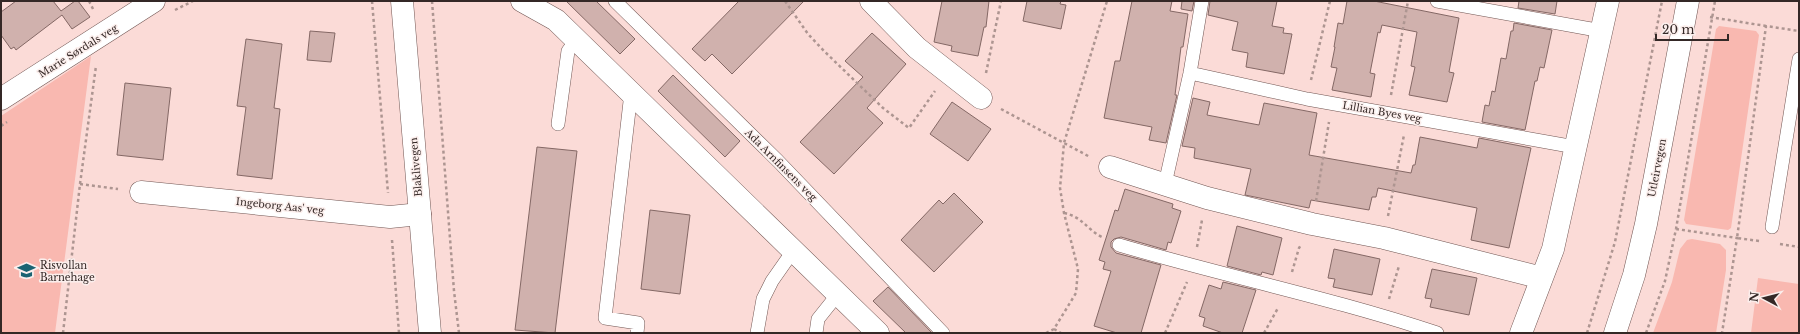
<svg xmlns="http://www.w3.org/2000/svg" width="1800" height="334" viewBox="0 0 1800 334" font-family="'Libre Baskerville',serif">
	<rect width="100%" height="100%" fill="#fbdbd7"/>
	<!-- green -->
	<path fill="#f9b8b0" d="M1719 26 1756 31 1759 35 1731 228 1728 230 1686 224 1684 220 1716 29Z
		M91 56 55 333H1V116Z
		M1692 239 1720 244 1726 250V270L1716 333H1653L1672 282 1680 249 1687 240Z
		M1758 278 1799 284V333H1751Z"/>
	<!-- building -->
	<path fill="#d0b1ad" stroke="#846865" d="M16 1H53L61 11 75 1H78L90 17 72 29 62 15 16 50 14 47 11 49 1 35V12Z
		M566 1H596L635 39 620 54Z
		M739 1H804L732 74 712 54 705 61 692 49Z
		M942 1H989L986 27H984L978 56 951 51 952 46 934 42Z
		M1027 1H1061L1060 4 1066 5 1061 29 1023 21Z
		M1132 1H1172L1170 11 1188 14 1183 47H1181L1175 95H1177L1166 143 1149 140 1152 127 1104 118 1115 61H1120Z
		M1182 1H1194L1192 11 1181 9Z
		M1210 1H1277L1272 26 1284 28 1283 33 1292 34 1284 74 1246 67 1248 53 1232 50 1238 22 1208 15Z
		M1347 1H1374L1459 18 1449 72 1454 73 1447 102 1409 95 1415 67 1411 66 1417 32 1382 25 1380 33 1378 32 1370 73 1375 74 1371 97 1332 90 1337 68 1331 67 1335 47H1334L1338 23 1343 24Z
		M1519 1H1557L1555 14 1518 8Z
		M1514 23 1552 30 1544 68 1540 67 1537 81H1535L1525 130 1482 122 1485 105 1489 106 1492 91 1495 92 1501 58 1506 59 1511 31H1513Z
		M310 31 335 33 331 62 307 60Z
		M872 33 906 64 867 108 883 123 834 174 800 142 863 77 845 61Z
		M246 39 282 44 274 108 280 109 272 179 237 175 246 107 237 106Z
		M673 75 740 141 725 157 658 91Z
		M125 83 171 88 163 160 117 155Z
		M1193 98 1210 102 1207 115 1259 125 1264 103 1317 113 1309 155 1411 173 1413 165H1415L1420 137 1477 148 1479 138 1531 148 1509 248 1471 240 1477 208 1378 188 1376 197H1372L1369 210 1311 200 1309 208 1245 195 1251 169 1194 158 1195 148 1182 146Z
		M952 102 991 129 968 161 930 134Z
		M537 147 577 151 555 333 515 330Z
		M1125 189 1173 204 1172 208 1181 211 1171 243 1168 242 1166 250 1121 237 1114 239 1111 242V247L1116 253 1161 265 1141 333H1117L1094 326 1111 271 1103 269 1105 262 1099 260 1115 210 1118 211Z
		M954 193 983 222 934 272 901 240 939 200 943 204Z
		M650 210 690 215 680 294 641 289Z
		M1237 226 1282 238 1273 275 1262 272 1261 275 1227 266Z
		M1334 249 1380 259 1372 295 1333 287 1335 279 1328 278Z
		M1432 269 1477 278 1469 315 1430 307 1432 299 1425 298Z
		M1223 282 1256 290 1242 333H1223L1203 326 1205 318 1199 316 1209 285 1221 289Z
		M888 287 932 333H906L873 301Z"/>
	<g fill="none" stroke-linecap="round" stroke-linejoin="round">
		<defs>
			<path id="service" d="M615 1 778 161 943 333
				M1437 1 1602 31
				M1190 73 1307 99 1575 147
				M631 93 605 318 638 323 637 333
				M558 124 568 51 576 40
				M1165 184 1190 73 1202 1
				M1772 227 1799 59
				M1119 245C1224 276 1332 298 1437 333
				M757 333 763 299 772 281 793 251
				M816 333 818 319 838 294"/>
			<path id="minor" d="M522 1 556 20 878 333
				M871 1 917 48 981 98
				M1 99 154 1
				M1110 167 1207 198 1312 224 1384 238 1542 278
				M141 192 390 217 420 214
				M1521 333 1553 249 1608 1"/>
			<path id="secondary" d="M402 1 430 333
				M1615 333 1634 275 1646 224 1688 1"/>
		</defs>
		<!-- service casing -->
		<use href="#service" stroke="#715653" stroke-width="14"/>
		<!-- minor casing -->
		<use href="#minor" stroke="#715653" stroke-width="23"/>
		<!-- secondary casing -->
		<use href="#secondary" stroke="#715653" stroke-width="23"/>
		<!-- path -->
		<path stroke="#ad9591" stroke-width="2.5" stroke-dasharray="3 3" stroke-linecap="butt" d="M89 1 94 11
			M372 1 388 193
			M432 1 454 291 459 333
			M785 1 808 34 824 51 883 108 909 128 935 91
			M175 10 193 1
			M1710 17 1766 26
			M986 73 1001 1
			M1311 80 1330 1
			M1391 95 1408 1
			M1001 109 1090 157
			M1 126 7 122
			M80 184 118 189
			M1316 201 1329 122
			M1064 213C1083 217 1086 229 1102 237
			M1388 216 1404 135
			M1676 229 1737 238 1722 333
			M392 240 399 333
			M1759 241 1737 238 1766 26 1799 31
			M1780 244 1799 247
			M1197 247 1202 220
			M1292 272 1299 248 1301 245
			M1389 299 1399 266
			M1054 329 1061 333
			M63 333 80 184 96 66
			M1046 333 1054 329 1076 293 1078 269 1064 213 1060 188 1064 143 1107 1
			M1165 333 1187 282
			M1264 333 1278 308
			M1587 333 1615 242 1662 1
			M1646 333 1665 281 1676 229 1715 1"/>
		<!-- service -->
		<use href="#service" stroke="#fff" stroke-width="13"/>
		<!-- minor -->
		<use href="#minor" stroke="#fff" stroke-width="22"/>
		<!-- secondary -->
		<use href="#secondary" stroke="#fff" stroke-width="22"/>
	</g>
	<!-- icons -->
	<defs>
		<symbol id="school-bare" viewBox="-9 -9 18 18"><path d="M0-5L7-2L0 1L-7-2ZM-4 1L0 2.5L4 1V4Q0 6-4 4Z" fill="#1b6372" stroke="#fbeeec" stroke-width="2.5" paint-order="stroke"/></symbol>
	</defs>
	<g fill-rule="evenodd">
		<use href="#school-bare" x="14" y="258" width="25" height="25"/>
	</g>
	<g text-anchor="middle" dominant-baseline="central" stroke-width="3" stroke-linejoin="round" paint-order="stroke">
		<!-- street labels -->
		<g font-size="10" fill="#342826" stroke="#fbeeec">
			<text transform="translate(78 51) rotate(-32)">Marie Sørdals veg</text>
			<text transform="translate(1382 112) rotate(10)">Lillian Byes veg</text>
			<text transform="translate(781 165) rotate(45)">Ada Arnfinsens veg</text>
			<text transform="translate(416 167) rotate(-95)">Blaklivegen</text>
			<text transform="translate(1657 168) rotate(-79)">Utleirvegen</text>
			<text transform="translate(280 206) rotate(6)">Ingeborg Aas' veg</text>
		</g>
		<!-- poi labels -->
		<g font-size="10" fill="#342826" stroke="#fbeeec" text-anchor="start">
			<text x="40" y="265">Risvollan<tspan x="40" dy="12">Barnehage</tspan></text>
		</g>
	</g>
	<!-- border -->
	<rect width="1800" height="334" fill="none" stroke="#342826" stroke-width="4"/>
	<!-- north arrow -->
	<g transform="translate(1764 298) rotate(277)" stroke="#fbeeec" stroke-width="3" paint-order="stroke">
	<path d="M0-3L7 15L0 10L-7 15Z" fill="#342826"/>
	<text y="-6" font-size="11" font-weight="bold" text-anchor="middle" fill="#342826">N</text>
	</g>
	<!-- scale -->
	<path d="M1656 34v6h72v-6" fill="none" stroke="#342826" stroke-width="2"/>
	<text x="1662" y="34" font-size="12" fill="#342826" stroke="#fbeeec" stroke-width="3" paint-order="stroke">20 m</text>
</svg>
